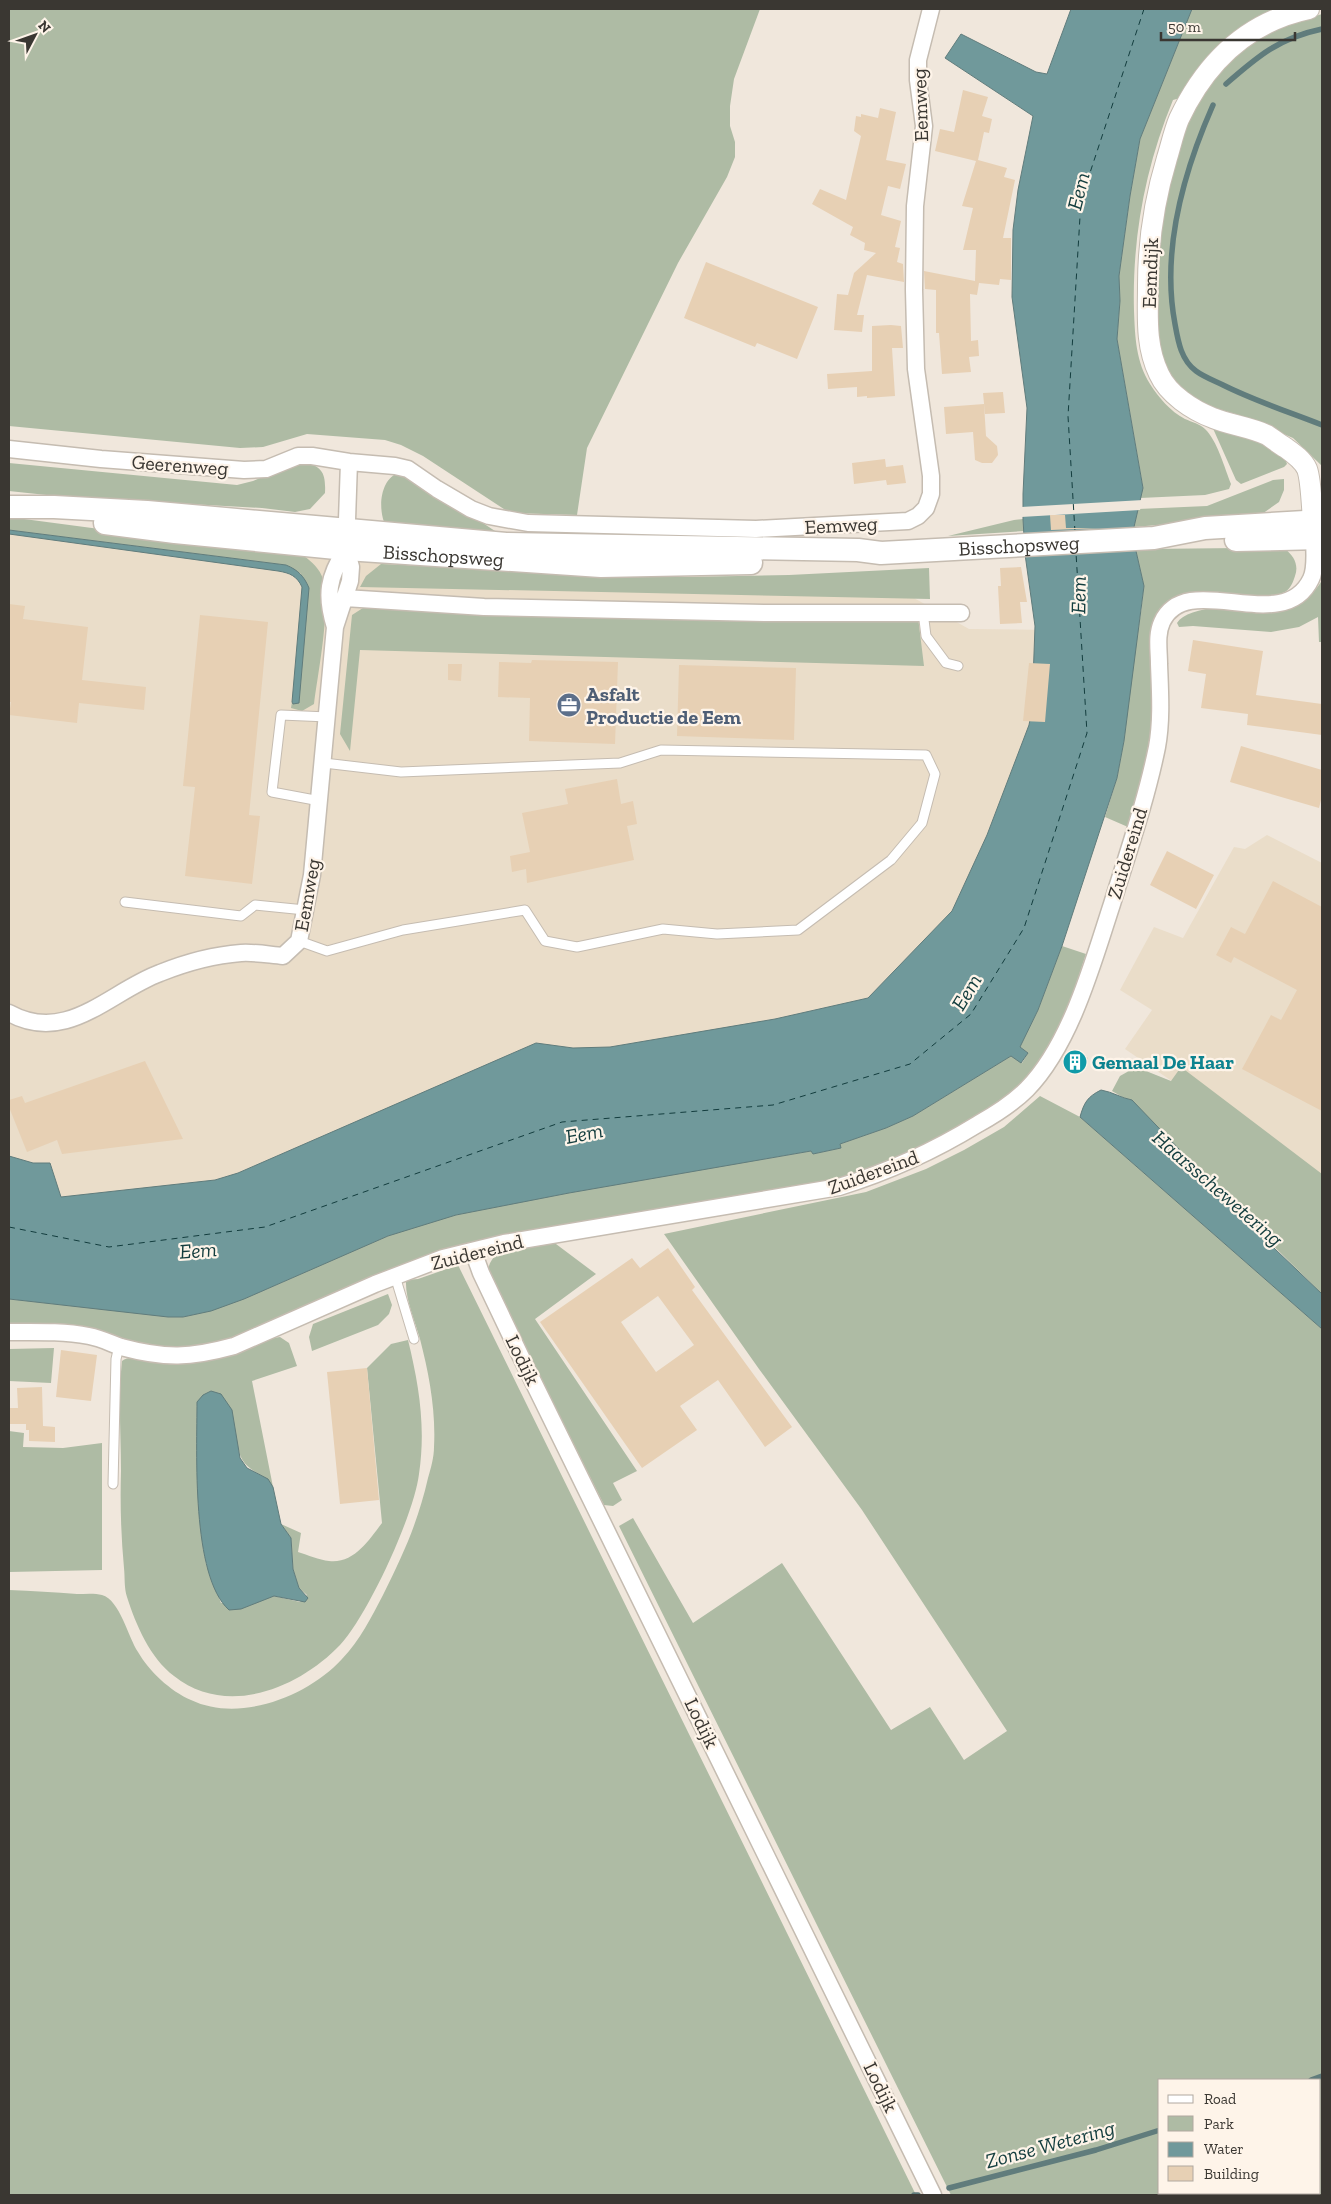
<svg xmlns="http://www.w3.org/2000/svg" width="1331" height="2204" viewBox="0 0 1331 2204" font-family="'Zilla Slab',serif">
	<rect width="100%" height="100%" fill="#f0e7dc"/>
	<!-- industrial -->
	<path fill="#eaddc9" d="M9 526 532 573 882 580 969 629 1048 630 1039 756 969 918 864 1011 192 1201 9 1204Z
		M1267 835 1322 863V1193L1252 1136 1125 1049 1152 1010 1120 990 1154 927 1183 938 1234 847 1245 849Z"/>
	<!-- green -->
	<path fill="#aebba4" fill-rule="evenodd" d="M9 9H760L734 79 730 106V126L735 142V157L727 177 678 263 587 448 577 515 510 513 423 456 401 445 385 440 307 434 263 447 240 448 9 426Z
		M1192 9H1283L1180 98 1173 100C1145 168 1132 238 1134 311 1135 337 1136 362 1150 384 1159 398 1170 411 1185 419 1192 422 1200 424 1205 429 1217 440 1225 469 1231 484L1229 489 1205 495 1140 498 1143 487 1117 339 1120 301 1119 276 1130 196 1140 139Z
		M1322 14V466L1293 438 1239 415 1214 408 1192 399 1173 382 1157 348 1155 261 1168 174 1193 108 1222 67 1263 33Z
		M1211 424C1228 431 1283 445 1287 464L1284 467 1241 484 1236 480Z
		M303 461C322 467 326 472 325 493L310 509 295 512 262 508 65 497 9 491V463L237 485 253 481Z
		M400 472 424 484 498 533 384 522C378 505 381 478 400 472Z
		M1284 479V490L1279 502 1262 514 1229 519 1134 527 1138 509 1207 506 1273 480Z
		M9 517 304 556C312 562 320 569 323 579 331 608 318 672 314 704L302 711 291 708 292 702 293 704 305 580 300 573 286 565 9 530Z
		M1023 519 1024 531 948 536 1014 520Z
		M1240 548 1285 549C1294 556 1299 565 1295 576 1293 582 1291 588 1285 592 1265 602 1212 595 1188 594L1178 596 1168 603 1153 627 1152 723 1144 770 1128 827 1105 817 1117 778 1124 741 1130 680 1141 612 1144 586 1136 551 1146 549Z
		M381 564 685 577 789 575 929 568 930 599 360 587 366 576Z
		M1322 580V642H1319L1318 617 1299 627 1271 632 1193 626 1179 627 1177 623C1189 603 1256 605 1278 604 1283 604 1292 606 1297 604 1307 600 1318 588 1322 580Z
		M366 606 918 617 924 666 360 650 350 751 340 734 352 615Z
		M1062 946 1086 954 1071 999 1053 1039 1023 1084 1003 1101 934 1142 851 1177 511 1236 242 1335 204 1346 166 1349 9 1325V1299L183 1317C268 1298 342 1248 426 1223 462 1212 499 1207 536 1199 628 1181 720 1167 811 1151L813 1154 841 1148 840 1144 886 1128 913 1116 1011 1056 1022 1063 1028 1053 1020 1047 1038 1010Z
		M1136 1067 1171 1081 1181 1067 1322 1174V1294L1124 1098 1112 1091 1120 1076Z
		M1040 1096 1080 1117 1322 1329V2195H951L619 1526 633 1518 693 1623 782 1563 891 1730 930 1707 964 1760 1007 1731 862 1510 759 1369 664 1234 866 1192 926 1169 964 1150 1004 1127ZM1160 2080H1320V2193H1160Z
		M550 1242 556 1244 596 1274 535 1319 637 1471 613 1483 622 1500 613 1506 604 1505 488 1273C488 1244 529 1246 550 1242Z
		M458 1265 916 2195H9V1590C32 1591 55 1592 77 1594 85 1594 95 1593 102 1595 120 1600 128 1637 138 1652 149 1671 170 1691 191 1700 239 1723 307 1697 342 1659 360 1640 371 1618 383 1595 403 1555 418 1522 428 1478 431 1468 434 1457 434 1447 436 1410 429 1374 420 1339 415 1321 405 1299 406 1280L418 1279Z
		M388 1294 392 1305 389 1314 378 1325 312 1351 309 1337 313 1324Z
		M280 1337 289 1343 297 1366 252 1381 273 1487C263 1472 243 1471 239 1451L197 1402 199 1510 206 1564 221 1603 274 1596 300 1602 307 1595 299 1588 293 1569 291 1538 281 1524 301 1533 298 1552C308 1555 319 1560 329 1561 354 1564 369 1540 382 1523L367 1368 391 1344 408 1340C419 1385 426 1427 419 1474 414 1515 368 1615 340 1645 299 1688 227 1718 174 1676 150 1658 136 1625 127 1597 124 1588 125 1577 124 1568 121 1536 120 1504 121 1471 121 1435 118 1397 122 1361 132 1352 155 1364 167 1364 204 1366 240 1353 273 1338Z
		M54 1348 51 1383 9 1381V1349Z
		M9 1431 24 1433 23 1447 63 1448 102 1443V1570L9 1572Z"/>
	<!-- water -->
	<path fill="#70999b" stroke="#607c7c" d="M1071 9H1192L1140 139 1130 196 1119 276 1120 301 1117 339 1143 488 1134 527 1136 551 1144 586 1124 741 1117 778 1062 946 1038 1010 1020 1047 1028 1053 1021 1063 1011 1056 913 1116 886 1128 840 1144 841 1148 813 1154 811 1151 569 1193 456 1215 388 1236 244 1299 211 1311 183 1317H168L9 1299V1156L33 1163H50L61 1197 215 1180 238 1173 536 1043 573 1048 610 1047 775 1019 868 998 952 911 987 835 1029 725 1032 709 1035 626 1025 554 1023 519V494L1027 408 1012 297 1013 230 1018 190 1033 116 945 58 961 34 1036 72 1047 74Z
		M9 530 286 565C298 570 304 576 309 588L299 703 293 704 292 702 302 587C297 576 290 573 278 571L9 534Z
		M1101 1090C1113 1092 1121 1098 1132 1100L1274 1248 1322 1294V1329L1080 1117C1084 1103 1087 1097 1101 1090Z
		M211 1391 221 1394 232 1410 240 1458 247 1468 268 1479 273 1487 281 1524 291 1538 293 1569 299 1588 308 1598 305 1602 274 1596 241 1609 229 1610C191 1576 197 1451 197 1402L203 1395Z"/>
	<!-- pier -->
	<path fill="#f0e7dc" d="M1143 500 1140 510 1021 517V507Z"/>
	<g fill="none" stroke-linecap="round" stroke-linejoin="round">
		<!-- stream -->
		<path stroke="#607c7c" stroke-width="5.5" d="M1226 84C1258 56 1279 38 1322 29
			M1213 105C1183 173 1161 250 1175 324 1178 341 1181 360 1196 371 1204 377 1215 381 1223 385 1255 401 1289 412 1322 425
			M1311 2080 1322 2076
			M949 2188 1096 2150 1160 2130
			M914 2195H918"/>
		<!-- ferry -->
		<path stroke="#133d3e" stroke-width="1" stroke-dasharray="6 5" stroke-linecap="butt" d="M1075 532 1068 416 1081 200 1144 9
			M9 1227 109 1247 265 1227 562 1122 773 1105 910 1064 971 1014 1024 928 1087 733 1076 553"/>
	</g>
	<!-- building -->
	<path fill="#e7d0b4" fill-rule="evenodd" d="M963 90 988 97 982 116 992 119 989 133 984 132 978 160 1007 168 1004 177 1015 180 1003 238H1011V280L1000 279 999 285 979 283 977 295 970 294 971 341 978 340 979 356 969 357 971 372 942 374 939 333H936V290L925 289 924 271 975 281 976 250H963L973 208 962 206 976 161 935 151 940 129 954 132Z
		M880 108 896 112 886 160 906 164 900 189 888 186 881 215 901 221 895 247 900 248 897 262 903 264 904 282 867 275 857 315H864L862 332 834 330 837 294 848 295 854 273 876 253 864 250 865 243 850 235 853 227 812 204 820 189 846 200 861 136 854 131 856 116 861 117V114L878 118Z
		M706 262 818 307 797 359 757 343 755 347 684 318Z
		M891 325 901 326 903 348H892L895 396 867 398V396L857 397V387L828 389 827 374 872 371V326Z
		M1003 392 1005 413 985 414 983 393Z
		M984 404 986 436 997 446 998 455 992 463H982L975 460 973 432 946 434 944 407Z
		M885 459 886 467 903 465 906 483 887 485 886 480 854 484 852 463Z
		M1050 515H1065L1066 528H1100L1051 530Z
		M1021 567 1027 602H1020L1022 623 1000 624 998 586H1001L1000 568Z
		M9 604 25 606 23 619 88 627 82 680 146 687 144 710 79 703 77 723 9 715 11 702H9Z
		M200 615 268 622 249 815 260 816 252 884 185 876 195 787 183 786Z
		M1193 640 1263 651 1256 695 1322 704V735L1247 725 1248 714 1201 708 1206 674 1188 671Z
		M532 660 618 662 615 744 529 741 530 698 498 697 499 662 531 663Z
		M1029 663 1050 664 1045 722 1023 721Z
		M448 664H462L461 681 448 680Z
		M679 665 796 668 794 740 677 736Z
		M1241 746 1322 770V796L1319 808 1230 782Z
		M617 779 621 804 633 801 637 824 627 826 634 860 527 883 526 869 512 872 510 856 530 852 522 813 568 804 565 789Z
		M1167 851 1214 875 1196 909 1150 885Z
		M1273 881 1322 907V1111L1242 1069 1271 1015 1281 1020 1297 990 1234 957 1231 963 1216 955 1231 927 1245 934Z
		M1074 1049 1088 1058 1077 1075 1063 1066Z
		M145 1061 183 1139 62 1154 57 1140 27 1152 9 1107V1100L22 1096 25 1103Z
		M668 1248 695 1287 692 1290 792 1427 765 1447 718 1380 680 1406 697 1430 642 1468 540 1322 632 1258 640 1268ZM658 1296 694 1345 656 1372 621 1322Z
		M61 1350 97 1355 91 1401 56 1397Z
		M367 1368 379 1500 340 1504 327 1372Z
		M42 1387 43 1426 55 1427V1442L29 1441V1430H26V1424H9V1408H18L17 1388Z"/>
	<g fill="none" stroke-linecap="round" stroke-linejoin="round">
		<defs>
			<path id="service" d="M923 612 926 636 946 663 958 666
				M320 801 272 792 281 715 328 717
				M125 902 241 916 255 905 305 910
				M299 941 327 951 403 930 525 910 545 941 577 947 663 929 717 934 798 930 891 860 922 823 935 774 926 755 661 750 620 763 401 772 324 763
				M395 1276 414 1339
				M113 1484 116 1359 119 1346"/>
			<path id="minor" d="M9 449 101 459 244 470 266 469 298 456H312L349 462 395 466 408 469 437 489 471 509 489 516 528 523 756 529 908 521 918 516 926 508 931 494V476L916 369 914 290 915 206 924 126 918 80V60L931 9
				M345 598 484 607 765 613H961
				M335 627C325 595 328 577 346 549
				M9 1013C67 1045 109 992 160 973 185 963 214 955 241 953 255 952 270 955 283 956L299 941 312 875 335 627 350 581 351 567 346 549 349 462
				M473 1251 481 1273 520 1355 933 2195
				M9 1332C36 1332 62 1331 89 1336 100 1338 110 1343 121 1347 166 1359 190 1358 234 1346L375 1284 443 1258 504 1243 839 1187C888 1172 934 1151 978 1124 996 1114 1013 1103 1027 1089 1071 1044 1093 962 1112 904 1128 852 1146 801 1157 747 1162 720 1160 691 1159 664 1159 650 1156 635 1162 622 1187 568 1283 638 1311 579 1317 567 1314 541 1313 528"/>
			<path id="tertiary" d="M1309 9C1247 22 1206 62 1179 119 1174 131 1171 145 1167 158 1154 201 1148 240 1148 285 1148 315 1145 345 1159 374 1168 394 1192 410 1213 418 1230 425 1250 427 1267 435 1273 439 1279 444 1286 448 1293 453 1303 460 1307 469 1311 479 1312 509 1313 521"/>
			<g id="secondary">
				<path id="s1" d="M9 507H54L147 512 506 544 858 550 881 553 1154 538 1205 528 1322 521"/>
				<path id="s2" d="M105 523 175 532 346 549 601 566 751 563"/>
				<path d="M1236 540 1322 538"/>
			</g>
		</defs>
		<!-- service casing -->
		<use href="#service" stroke="#c5bcb1" stroke-width="11"/>
		<!-- minor casing -->
		<use href="#minor" stroke="#c5bcb1" stroke-width="19"/>
		<!-- tertiary casing -->
		<use href="#tertiary" stroke="#c5bcb1" stroke-width="22"/>
		<!-- secondary casing -->
		<use href="#secondary" stroke="#c5bcb1" stroke-width="25"/>
		<!-- service -->
		<use href="#service" stroke="#fff" stroke-width="9"/>
		<!-- minor -->
		<use href="#minor" stroke="#fff" stroke-width="16"/>
		<!-- tertiary -->
		<use href="#tertiary" stroke="#fff" stroke-width="20"/>
		<!-- secondary -->
		<use href="#secondary" stroke="#fff" stroke-width="22"/>
	</g>
	<!-- icons -->
	<defs>
		<symbol id="office-disc" viewBox="-11 -11 22 22"><circle r="9.5" fill="#5c6f8a" stroke="#fef4e9"/><path d="M-6-3h4V-5.5h4V-3h4V5H-6ZM-1-4.5V-3h2v-1.5ZM-6 0V1H6V0Z" fill="#fff"/></symbol>
		<symbol id="building-disc" viewBox="-11 -11 22 22"><circle r="9.5" fill="#0f9aa8" stroke="#fef4e9"/><path d="M-4-6H4V6H1V3H-1V6H-4ZM-2.5-4.3h1.7v1.8h-1.7ZM.8-4.3h1.7v1.8H.8ZM-2.5-1h1.7V.8h-1.7ZM.8-1h1.7V.8H.8Z" fill="#fff"/></symbol>
	</defs>
	<g fill-rule="evenodd">
		<use href="#office-disc" x="555" y="691" width="28" height="28"/>
		<use href="#building-disc" x="1061" y="1048" width="28" height="28"/>
	</g>
	<g text-anchor="middle" dominant-baseline="central" stroke-width="4.5" stroke-linejoin="round" paint-order="stroke">
		<!-- street labels -->
		<g font-size="20" fill="#3a3732" stroke="#fef4e9">
			<text transform="translate(920 105) rotate(-92)">Eemweg</text>
			<text transform="translate(1150 273) rotate(-88)">Eemdijk</text>
			<text transform="translate(180 465) rotate(4)">Geerenweg</text>
			<text transform="translate(841 525) rotate(-3)">Eemweg</text>
			<text stroke="none"><textPath href="#s1" startOffset="1012">Bisschopsweg</textPath></text>
			<text stroke="none"><textPath href="#s2" startOffset="340">Bisschopsweg</textPath></text>
			<text transform="translate(1127 853) rotate(-73)">Zuidereind</text>
			<text transform="translate(307 895) rotate(-80)">Eemweg</text>
			<text transform="translate(873 1172) rotate(-20)">Zuidereind</text>
			<text transform="translate(477 1252) rotate(-14)">Zuidereind</text>
			<text transform="translate(523 1360) rotate(64)">Lodijk</text>
			<text transform="translate(702 1723) rotate(64)">Lodijk</text>
			<text transform="translate(881 2087) rotate(64)">Lodijk</text>
		</g>
		<!-- service labels -->
		<g font-size="20" font-weight="bold" fill="#4e5e75" stroke="#fef4e9" text-anchor="start">
			<text x="586" y="694">Asfalt<tspan x="586" dy="23">Productie de Eem</tspan></text>
		</g>
		<!-- culture labels -->
		<g font-size="20" font-weight="bold" fill="#0d838f" stroke="#fef4e9" text-anchor="start">
			<text x="1092" y="1062">Gemaal De Haar</text>
		</g>
		<!-- water labels -->
		<g font-size="21" font-style="italic" fill="#133d3e" stroke="#fef4e9">
			<text transform="translate(1078 191) rotate(-76)">Eem</text>
			<text transform="translate(1078 595) rotate(-89)">Eem</text>
			<text transform="translate(966 992) rotate(-59)">Eem</text>
			<text transform="translate(584 1133) rotate(-11)">Eem</text>
			<text transform="translate(1218 1188) rotate(41)">Haarsschewetering</text>
			<text transform="translate(198 1250) rotate(-4)">Eem</text>
			<text transform="translate(1050 2144) rotate(-15)">Zonse Wetering</text>
		</g>
	</g>
	<!-- border -->
	<rect width="1331" height="2204" fill="none" stroke="#3a3732" stroke-width="20"/>
	<!-- legend -->
	<rect x="1158" y="2079" width="162" height="115" fill="#fef4e9" stroke="#b0a8a0"/>
	<rect x="1168" y="2095" width="25" height="8" fill="#ffffff" stroke="#b0a8a0"/>
	<text x="1204" y="2104" font-size="15" fill="#3a3732">Road</text>
	<rect x="1168" y="2116" width="25" height="15" fill="#aebba4" stroke="#b0a8a0"/>
	<text x="1204" y="2129" font-size="15" fill="#3a3732">Park</text>
	<rect x="1168" y="2142" width="25" height="15" fill="#70999b" stroke="#b0a8a0"/>
	<text x="1204" y="2154" font-size="15" fill="#3a3732">Water</text>
	<rect x="1168" y="2166" width="25" height="15" fill="#e7d0b4" stroke="#b0a8a0"/>
	<text x="1204" y="2179" font-size="15" fill="#3a3732">Building</text>
	<!-- north arrow -->
	<g transform="translate(35 35) rotate(49)" stroke="#fef4e9" stroke-width="4" paint-order="stroke">
	<path d="M0-4L9 19L0 12L-9 19Z" fill="#3a3732"/>
	<text y="-8" font-size="14" font-weight="bold" text-anchor="middle" fill="#3a3732">N</text>
	</g>
	<!-- scale -->
	<path d="M1161 32v8h134v-8" fill="none" stroke="#3a3732" stroke-width="2.5"/>
	<text x="1168" y="32" font-size="15" fill="#3a3732" stroke="#fef4e9" stroke-width="4" paint-order="stroke">50 m</text>
</svg>
